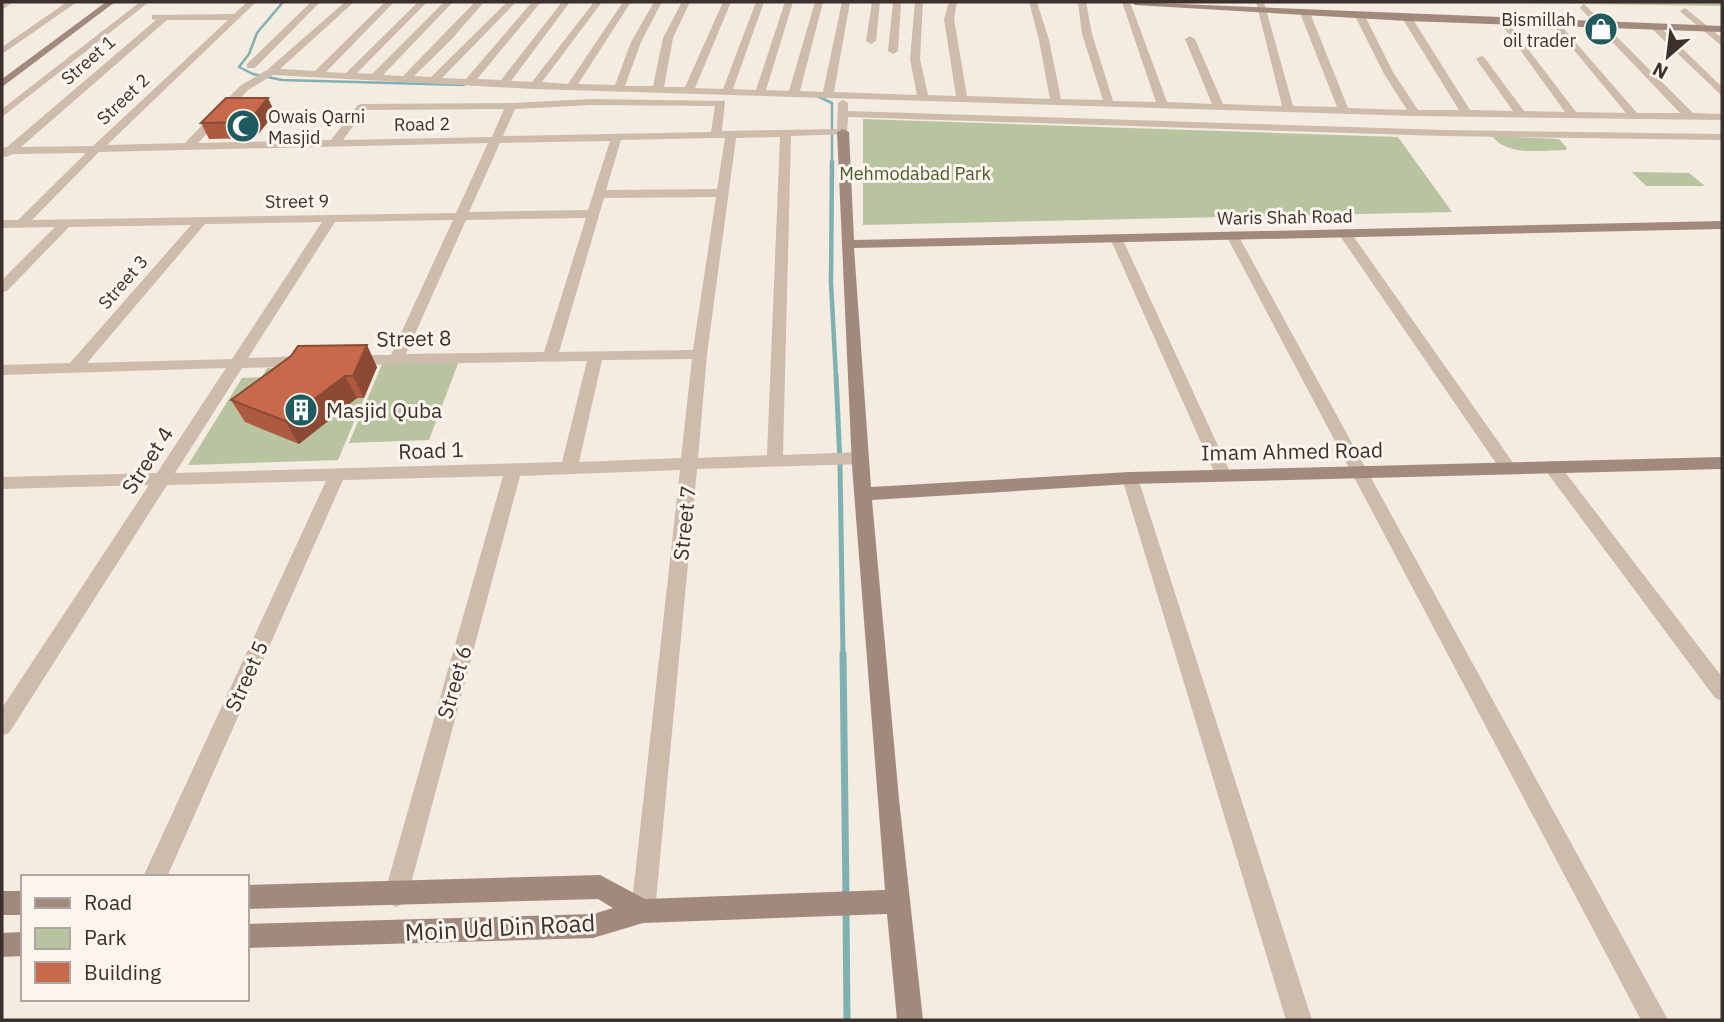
<svg xmlns="http://www.w3.org/2000/svg" width="1724" height="1022" viewBox="0 0 1724 1022" font-family="'IBM Plex Sans',sans-serif">
	<rect width="100%" height="100%" fill="#f4ebe1"/>
	<!-- green -->
	<path fill="#b8c4a0" d="M1464 2H1722V6Z
		M863 119 1398 137 1452 212 863 225Z
		M1492 136 1559 139 1567 148 1566 150C1542 150 1508 157 1492 136Z
		M1632 172 1689 173 1705 186H1646Z
		M459 361 429 440 349 443 382 364Z
		M267 368H310L357 398H364L338 460 188 465 242 378 262 377Z"/>
	<g fill="none" stroke-linecap="round" stroke-linejoin="round">
		<!-- stream-far3 -->
		<path stroke="#7fb0b2" stroke-width="2.5" d="M283 2 257 33 249 54 239 67 253 74 282 80 464 85
			M817 96 832 103V163"/>
		<!-- stream-far2 -->
		<path stroke="#7fb0b2" stroke-width="4.5" d="M832 162 831 283 836 377"/>
		<!-- stream-far1 -->
		<path stroke="#7fb0b2" stroke-width="5" d="M836 375 840 463 843 656"/>
		<!-- stream -->
		<path stroke="#7fb0b2" stroke-width="7" d="M843 654 846 898
			M846 911 847 1020"/>
		<!-- street -->
		<path fill="#cdbbac" fill-rule="evenodd" d="M4 2H13L2 10Z
			M67 2H77L2 54V47Z
			M140 2H149L2 117V109Z
			M247 2H256L107 145 185 143 240 86 267 70 345 2H354L280 69 315 71 385 2H394L326 72 346 73 418 2H427L357 73 372 74 444 2H453L383 75 403 76 475 2H484L450 41 414 76 431 77 507 2H516L442 78 466 79 532 2H541L477 79 501 80 562 2H570L511 81 532 82 594 2H602L542 82 568 84 623 2H631L578 84 615 85 631 42 654 2H662L641 42 625 86H653L663 38 682 2H690L673 38 664 87H685L723 2H731L695 88 723 89 756 2H764L733 89 756 90 785 2H793L766 90 789 91 815 2H823L800 91 823 92 842 2H850L834 92 917 95 910 59 915 2H923L920 59 928 95 956 96 944 19 949 2H957L954 19 967 96 1050 99 1039 40 1029 2H1037L1049 40 1061 99 1103 100 1082 34 1078 2H1086L1092 34 1113 101 1156 102 1122 2H1130L1167 102 1212 104 1185 39 1190 36 1195 39 1223 104 1282 106 1256 2H1264L1293 106 1337 107 1300 13 1305 10 1310 13 1348 108 1407 110 1383 72 1355 16 1360 13 1365 16 1393 72 1418 110H1459L1402 18 1407 15 1412 18 1470 110 1513 111 1476 59 1481 56 1484 57 1524 111 1565 112 1500 22 1505 19 1576 112 1626 113 1554 26 1552 24 1557 21 1637 113H1680L1581 9 1580 7 1584 4 1693 113 1722 114V120L1415 116 534 89 273 75 248 90 198 143 331 140 358 105 362 104 511 103 592 99 725 101 722 131 837 129 838 103 843 100 848 103V111L1444 130 1722 134V140L1444 136 848 117 847 134 791 136 783 455 861 452 869 458 861 464 697 469 655 911 652 920 643 923 634 920 631 911 680 470 520 476 408 895 404 903 396 907 388 903 384 895 503 476 343 480 167 877H143L326 481 167 485 9 733 2 735V708L149 485 2 489V477L157 473 226 368 2 375V365L70 363 191 225 69 227 7 291 2 292V280L55 227 2 228V220H18L86 153 13 154 6 157 2 156V148L7 147 156 20 152 19V15L234 14ZM167 20H228L93 146 21 147ZM592 105 715 106 711 132 503 136 515 109ZM504 109 492 137 343 140 365 110ZM780 137 767 455 698 458 707 354 736 138ZM712 138H725L717 189 606 190 621 140ZM610 141 588 210 469 212 500 143ZM488 143 456 213 32 220 99 152ZM716 197 693 350 559 352 604 198ZM586 218 544 352 406 354 466 220ZM453 220 391 355H350L343 360 350 365 587 361 562 462 175 473 242 368 308 366 315 361 308 356 248 358 335 222ZM322 222 232 359 87 363 205 224ZM692 359 681 458 579 462 602 360Z
			M311 2H320L255 68H247V64Z
			M872 2H880L876 41 871 44 866 41Z
			M893 2H901L898 51 893 54 888 51Z
			M1685 8 1722 38V46L1682 13 1680 11Z
			M1652 25H1658L1722 87V96L1652 29Z
			M1344 229 1349 230 1514 464 1516 468 1514 472H1502L1338 233Z
			M1232 231 1238 235 1668 1020H1641L1226 235Z
			M1116 234 1122 238 1232 476 1230 480H1218L1216 476 1110 238Z
			M1552 461 1558 463 1722 677V701L1715 698 1546 471 1544 467Z
			M1130 472 1138 478 1312 1020H1286L1122 478Z"/>
		<!-- secondary -->
		<path fill="#a18a7d" fill-rule="evenodd" d="M106 2H115L2 87V79Z
			M1131 2 1722 26V32L1407 21 1135 5Z
			M843 129 849 132 854 240 1722 221V229L854 248 871 487 1130 472 1722 457V469L1130 484 872 500 899 799 923 1020H897L887 914 643 923 593 938 247 948V924L593 914 613 908 598 899 247 909V885L600 875 645 899 885 890 852 466 837 132Z
			M2 891H23V915H2Z
			M23 932V956L2 957V933Z"/>
	</g>
	<!-- wall -->
	<path fill="#ac5a40" d="M275 113 255 138 209 139 201 123Z
		M377 367 364 398H357L299 444 245 422 231 400Z"/>
	<!-- shaded-wall -->
	<path fill="#8c4a34" d="M268 98 275 113 255 138 248 122Z
		M367 345 377 367 364 398 353 376Z
		M345 376 357 398 299 444 285 421Z"/>
	<!-- building -->
	<path fill="#c8694b" stroke="#8c4a34" stroke-width="2" d="M226 98H268L248 122 201 123Z
		M367 345 353 376H345L285 421 231 400 291 356 298 346Z"/>
	<!-- icons -->
	<defs>
		<symbol id="shop-disc" viewBox="-11 -11 22 22"><circle r="9.5" fill="#1f5a5e" stroke="#fbf5ee"/><path d="M-5-2.5h2.3a2.7 3.5 0 0 1 5.4 0H5L5.5 6h-11ZM-1.5-2.5h3a1.5 2.3 0 0 0-3 0Z" fill="#fff"/></symbol>
		<symbol id="mosque-disc" viewBox="-11 -11 22 22"><circle r="9.5" fill="#1f5a5e" stroke="#fbf5ee"/><path d="M3.5-4.9A6 6 0 1 0 3.5 4.9A5 5 0 1 1 3.5-4.9Z" fill="#fff"/></symbol>
		<symbol id="building-disc" viewBox="-11 -11 22 22"><circle r="9.5" fill="#1f5a5e" stroke="#fbf5ee"/><path d="M-4-6H4V6H1V3H-1V6H-4ZM-2.5-4.3h1.7v1.8h-1.7ZM.8-4.3h1.7v1.8H.8ZM-2.5-1h1.7V.8h-1.7ZM.8-1h1.7V.8H.8Z" fill="#fff"/></symbol>
	</defs>
	<g fill-rule="evenodd">
		<use href="#shop-disc" x="1582" y="10" width="38" height="38"/>
		<use href="#mosque-disc" x="224" y="107" width="38" height="38"/>
		<use href="#building-disc" x="282" y="391" width="38" height="38"/>
	</g>
	<g text-anchor="middle" dominant-baseline="central" stroke-width="6" stroke-linejoin="round" paint-order="stroke">
		<!-- far-poi labels -->
		<g font-size="18" fill="#3b302b" stroke="#fbf5ee" text-anchor="end">
			<text x="1576" y="19">Bismillah<tspan x="1576" dy="21">oil trader</tspan></text>
			<text x="268" y="116" text-anchor="start">Owais Qarni<tspan x="268" dy="21">Masjid</tspan></text>
		</g>
		<!-- far-street labels -->
		<g font-size="18" fill="#3b302b" stroke="#fbf5ee">
			<text transform="translate(88 60) rotate(-41)">Street 1</text>
			<text transform="translate(123 99) rotate(-44)">Street 2</text>
			<text transform="translate(422 124) rotate(-1)">Road 2</text>
			<text transform="translate(297 201) rotate(-1)">Street 9</text>
			<text transform="translate(1285 217) rotate(-1)">Waris Shah Road</text>
			<text transform="translate(123 282) rotate(-49)">Street 3</text>
		</g>
		<!-- far-park labels -->
		<g font-size="18" fill="#4a5a2e" stroke="#fbf5ee">
			<text x="915" y="173">Mehmodabad Park</text>
		</g>
		<!-- street labels -->
		<g font-size="21" fill="#3b302b" stroke="#fbf5ee">
			<text transform="translate(414 338) rotate(-1)">Street 8</text>
			<text transform="translate(431 450) rotate(-2)">Road 1</text>
			<text transform="translate(1292 451) rotate(-1)">Imam Ahmed Road</text>
			<text transform="translate(147 460) rotate(-57)">Street 4</text>
			<text transform="translate(684 523) rotate(-84)">Street 7</text>
			<text transform="translate(246 676) rotate(-66)">Street 5</text>
			<text transform="translate(454 682) rotate(-74)">Street 6</text>
		</g>
		<!-- poi labels -->
		<g font-size="21" fill="#3b302b" stroke="#fbf5ee" text-anchor="start">
			<text x="326" y="410">Masjid Quba</text>
		</g>
		<!-- near-street labels -->
		<g font-size="24" fill="#3b302b" stroke="#fbf5ee">
			<text transform="translate(500 927) rotate(-3)">Moin Ud Din Road</text>
		</g>
	</g>
	<!-- border -->
	<rect width="1724" height="1022" fill="none" stroke="#3b302b" stroke-width="7"/>
	<!-- legend -->
	<rect x="21" y="875" width="228" height="126" fill="#fbf5ee" stroke="#aea6a0" stroke-width="2"/>
	<rect x="35" y="898" width="35" height="10" fill="#a18a7d" stroke="#aea6a0" stroke-width="2"/>
	<text x="84" y="910" font-size="21" fill="#3b302b">Road</text>
	<rect x="35" y="928" width="35" height="21" fill="#b8c4a0" stroke="#aea6a0" stroke-width="2"/>
	<text x="84" y="945" font-size="21" fill="#3b302b">Park</text>
	<rect x="35" y="962" width="35" height="21" fill="#c8694b" stroke="#aea6a0" stroke-width="2"/>
	<text x="84" y="980" font-size="21" fill="#3b302b">Building</text>
	<!-- north arrow -->
	<g transform="translate(1668 56) rotate(208)" stroke="#fbf5ee" stroke-width="5" paint-order="stroke">
	<path d="M0-5L12 26L0 18L-12 26Z" fill="#3b302b"/>
	<text y="-10" font-size="19" font-weight="bold" text-anchor="middle" fill="#3b302b">N</text>
	</g>
</svg>
